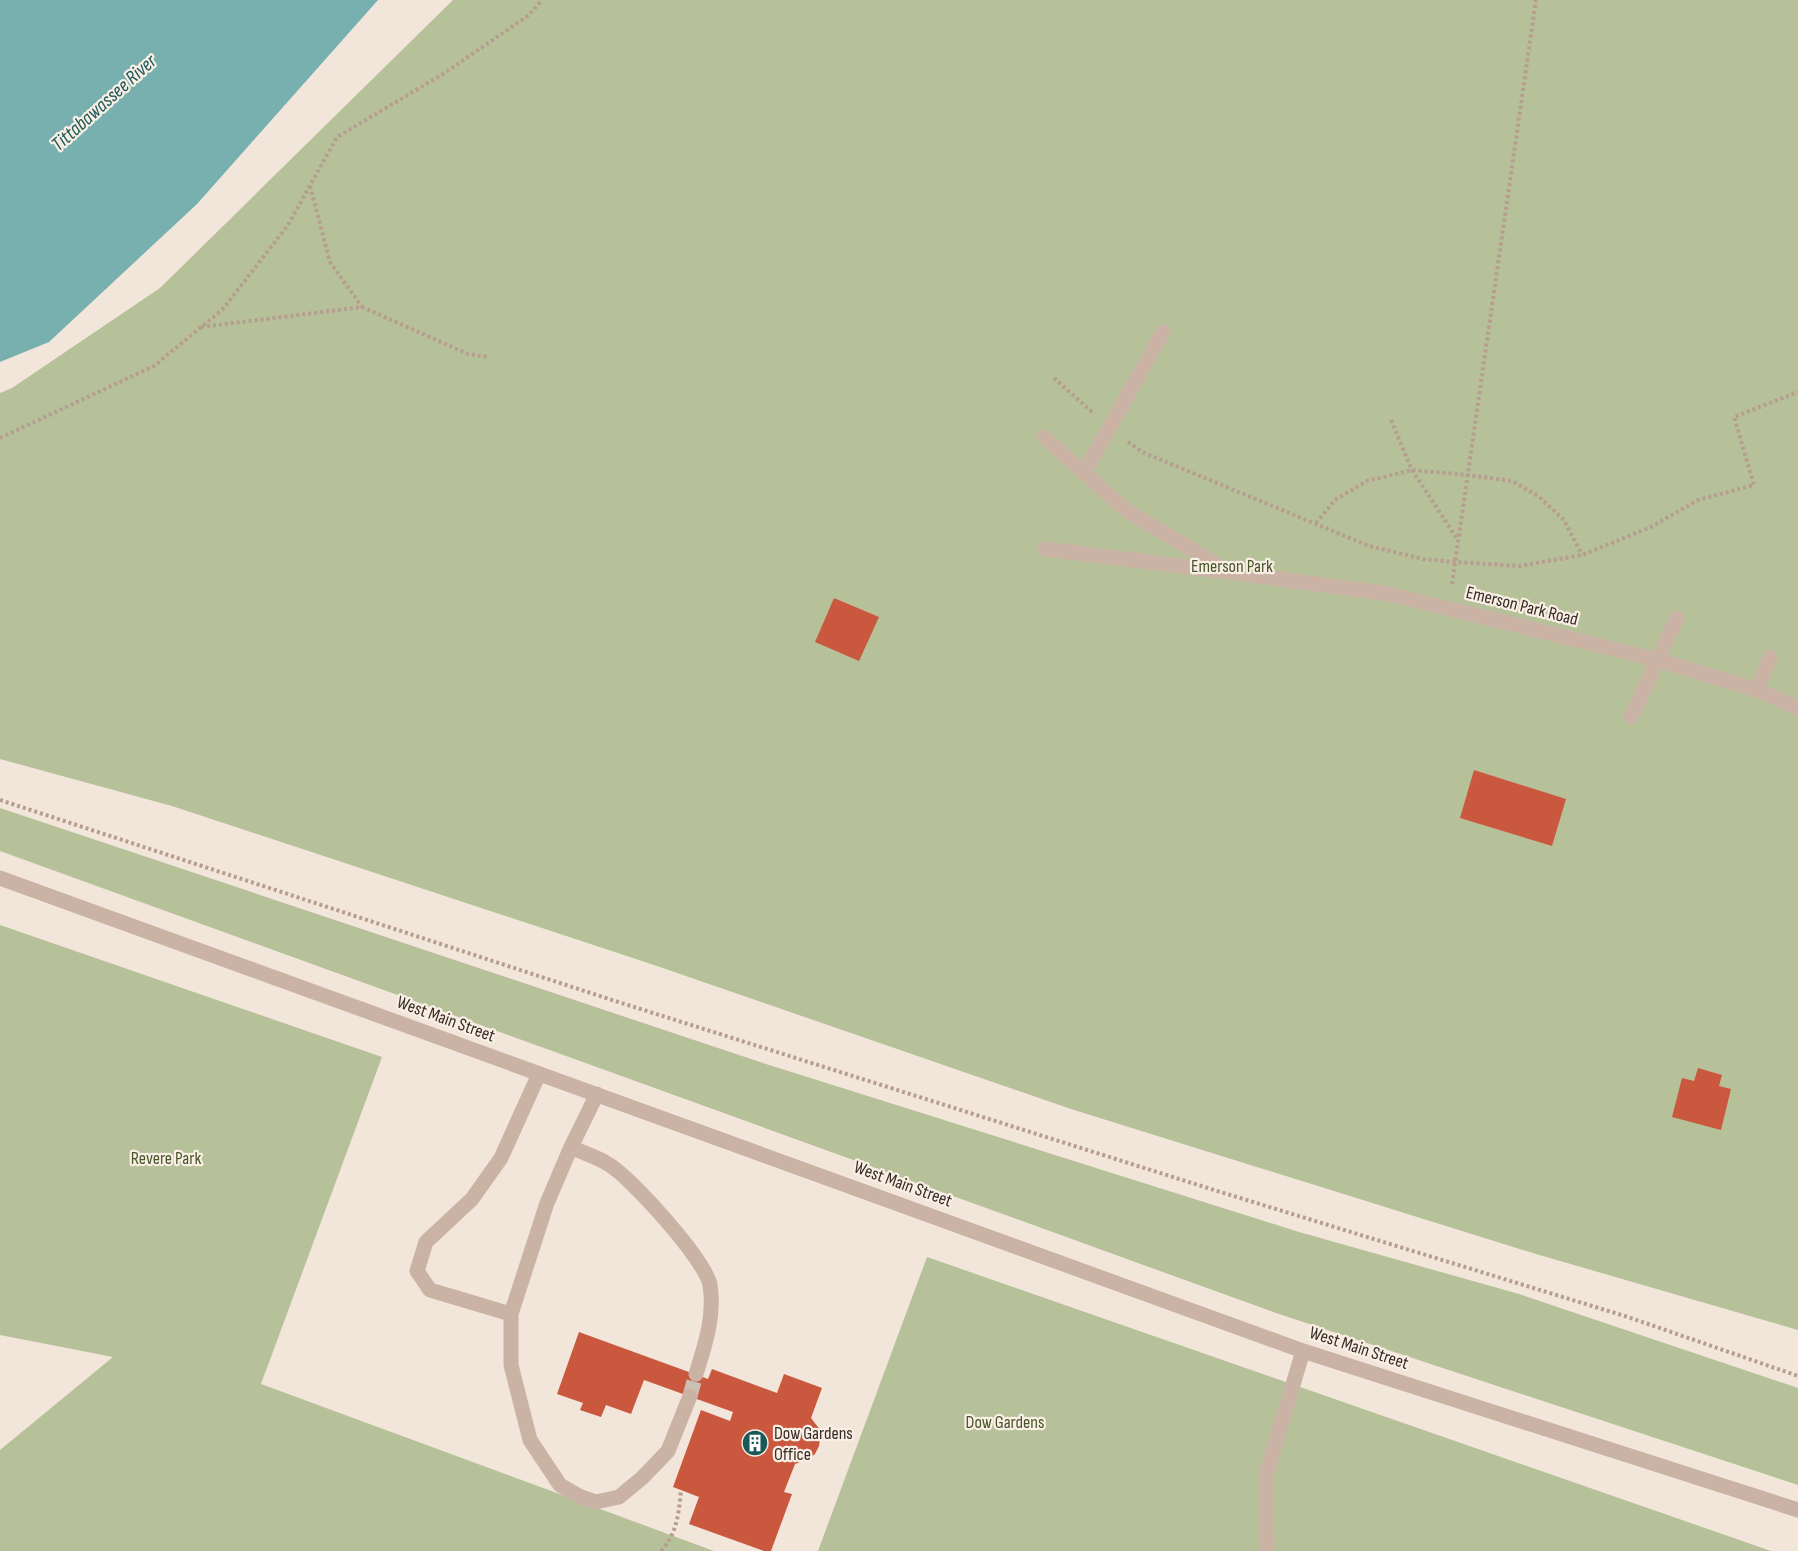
<svg xmlns="http://www.w3.org/2000/svg" width="1798" height="1551" viewBox="0 0 1798 1551" font-family="'Sofia Sans Condensed',sans-serif">
	<rect width="100%" height="100%" fill="#f2e5d9"/>
	<!-- green -->
	<path fill="#b6c199" d="M453 0H1798V1330L1536 1254 1071 1109 657 966 172 806 0 759V393L12 388 160 288Z
		M0 808 760 1062 1299 1232 1519 1294 1798 1388V1485L1276 1313 0 851Z
		M0 925 382 1057 261 1384 714 1551H0V1450L113 1357 0 1335Z
		M927 1257 1771 1551H818Z"/>
	<!-- water -->
	<path fill="#77b0af" d="M0 0H378L197 204 49 342 0 362Z"/>
	<!-- building -->
	<path fill="#ca583f" d="M834 598 879 617 859 661 815 642Z
		M1474 770 1566 799 1552 846 1460 818Z
		M1698 1068 1722 1075 1719 1086 1731 1089 1721 1130 1672 1117 1682 1078 1694 1081Z
		M579 1332 708 1379 712 1369 777 1393 784 1374 822 1388 811 1418 821 1431 819 1446 815 1454 809 1458 795 1464 784 1492 792 1494 771 1551H764L689 1524 699 1497 673 1487 701 1410 730 1421 733 1412 644 1380 631 1414 606 1405 601 1417 580 1410 583 1403 557 1394Z"/>
	<g fill="none" stroke-linecap="round" stroke-linejoin="round">
		<!-- minor-tunnel -->
		<path stroke="#ccc0b5" stroke-width="15" stroke-dasharray="15 8" stroke-linecap="butt" d="M690 1396 696 1374"/>
		<!-- path -->
		<path stroke="#b69d8f" stroke-width="4" stroke-dasharray="3 3" stroke-linecap="butt" d="M310 186 330 262 362 307
			M201 327 362 307 468 354 489 357
			M1054 378 1092 412
			M1391 420 1412 470 1458 540
			M0 438 154 366 223 309 288 225 337 137 443 74 529 15 542 0
			M1128 442 1142 452 1369 546 1423 559 1455 562 1520 566 1582 555 1651 527 1698 500 1754 485 1734 417 1798 392
			M1316 523 1335 500 1367 481 1412 470 1467 475 1512 481 1538 496 1564 520 1582 555
			M1452 584 1536 0
			M0 800 612 1000 1214 1190 1628 1317 1798 1376
			M661 1551C677 1534 679 1512 681 1490"/>
		<!-- minor -->
		<path stroke="#cab3a5" stroke-width="15" d="M1044 437 1126 510 1224 569
			M1084 473 1163 332
			M1045 549 1229 572 1389 594 1658 660 1757 690 1798 708
			M1757 690 1770 657
			M1631 717 1677 618
			M0 878 1303 1351 1798 1510
			M597 1094 571 1147 547 1203 511 1314V1365L530 1440 560 1485 579 1496 596 1502 619 1497 642 1478 668 1451 690 1396
			M571 1147C583 1153 597 1157 608 1164 631 1177 706 1261 710 1285 715 1316 705 1345 696 1374
			M511 1314 430 1290 417 1271 426 1242 472 1199 501 1158 539 1074
			M1267 1551 1266 1475 1303 1351"/>
	</g>
	<!-- icons -->
	<defs>
		<symbol id="building-disc" viewBox="-11 -11 22 22"><circle r="9.5" fill="#1b5858" stroke="#faefe5"/><path d="M-4-6H4V6H1V3H-1V6H-4ZM-2.5-4.3h1.7v1.8h-1.7ZM.8-4.3h1.7v1.8H.8ZM-2.5-1h1.7V.8h-1.7ZM.8-1h1.7V.8H.8Z" fill="#fff"/></symbol>
	</defs>
	<g fill-rule="evenodd">
		<use href="#building-disc" x="740" y="1428" width="30" height="30"/>
	</g>
	<g text-anchor="middle" dominant-baseline="central" stroke-width="4.5" stroke-linejoin="round" paint-order="stroke">
		<!-- park labels -->
		<g font-size="18" fill="#485529" stroke="#faefe5">
			<text x="1232" y="566">Emerson Park</text>
			<text x="166" y="1158">Revere Park</text>
			<text x="1005" y="1422">Dow Gardens</text>
		</g>
		<!-- street labels -->
		<g font-size="18" fill="#362a26" stroke="#faefe5">
			<text transform="translate(1522 606) rotate(14)">Emerson Park Road</text>
			<text transform="translate(446 1019) rotate(20)">West Main Street</text>
			<text transform="translate(903 1184) rotate(20)">West Main Street</text>
			<text transform="translate(1359 1348) rotate(18)">West Main Street</text>
		</g>
		<!-- poi labels -->
		<g font-size="18" fill="#362a26" stroke="#faefe5" text-anchor="start">
			<text x="774" y="1433">Dow Gardens<tspan x="774" dy="21">Office</tspan></text>
		</g>
		<!-- water labels -->
		<g font-size="20" font-style="italic" fill="#1b5858" stroke="#faefe5">
			<text transform="translate(104 103) rotate(-42)">Tittabawassee River</text>
		</g>
	</g>
</svg>
